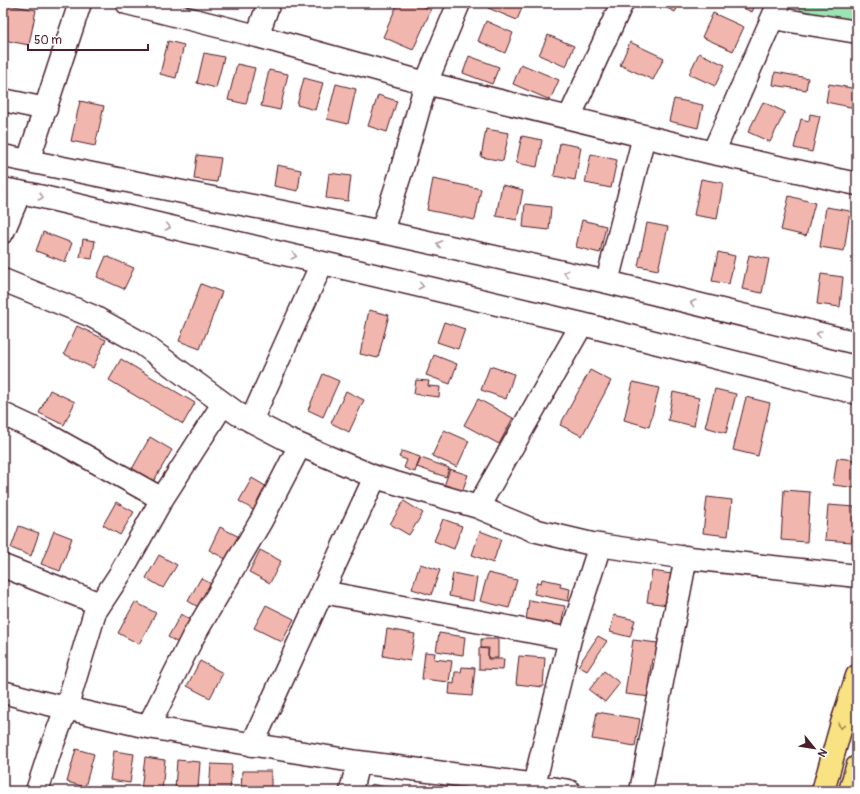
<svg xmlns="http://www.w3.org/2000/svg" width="860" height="794" viewBox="0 0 860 794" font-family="Pangolin,sans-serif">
	<rect width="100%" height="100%" fill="#fff"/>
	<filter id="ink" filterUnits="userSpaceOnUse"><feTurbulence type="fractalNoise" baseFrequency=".025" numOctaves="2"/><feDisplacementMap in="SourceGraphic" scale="8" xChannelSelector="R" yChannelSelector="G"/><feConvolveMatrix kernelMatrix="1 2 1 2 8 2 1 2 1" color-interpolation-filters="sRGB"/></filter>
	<g filter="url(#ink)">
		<!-- green -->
		<path fill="#9be4b3" stroke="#72826f" d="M803 3H857V25L827 20 800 10Z"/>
		<!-- building -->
		<path fill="#f1b6ad" stroke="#4a1f2b" d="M398 3H416L431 10 413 50 383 37Z
			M420 3H434L432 8Z
			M490 3H524L517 20 488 8Z
			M657 3H680L675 12Z
			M732 3H756L752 12Z
			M3 4 36 10 29 45 3 40Z
			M713 13 744 27 733 51 702 37Z
			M486 21 513 33 505 53 478 41Z
			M548 35 574 46 566 67 539 55Z
			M168 41 184 45 176 78 160 74Z
			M630 42 664 58 653 80 620 65Z
			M204 53 224 57 216 88 197 83Z
			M699 53 725 65 715 86 689 74Z
			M469 56 499 67 492 84 463 73Z
			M237 64 255 68 246 104 228 100Z
			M521 64 559 80 550 100 513 84Z
			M269 70 288 74 280 110 261 106Z
			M775 72 808 78 806 90 773 85Z
			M304 78 323 83 315 110 297 105Z
			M336 84 356 89 348 124 327 119Z
			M829 84 857 89 855 108 826 102Z
			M378 95 397 101 387 132 368 126Z
			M674 99 703 105 698 128 669 121Z
			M80 101 104 106 95 146 71 141Z
			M763 102 785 112 770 142 748 132Z
			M810 114 820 116 812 152 794 148 801 119 809 121Z
			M486 129 509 133 503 161 481 157Z
			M522 136 542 140 537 167 516 163Z
			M560 143 581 147 575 180 554 176Z
			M591 154 617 160 611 188 585 183Z
			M197 155 221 158 217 182 194 179Z
			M277 165 301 170 298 191 274 186Z
			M329 173 351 176 348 201 326 198Z
			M433 179 481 189 475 220 427 210Z
			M701 179 723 183 717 219 694 215Z
			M502 185 523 190 517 220 496 216Z
			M789 196 815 203 806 236 781 230Z
			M525 204 551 207 549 230 523 227Z
			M826 207 850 211 844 251 820 247Z
			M582 220 606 226 600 253 576 247Z
			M647 223 668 227 658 270 638 266Z
			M43 232 72 243 65 262 36 251Z
			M83 239 95 241 92 259 80 257Z
			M718 252 735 256 729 284 712 281Z
			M749 255 769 259 762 293 742 289Z
			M106 256 134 268 124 289 97 277Z
			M821 274 843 277 840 307 817 304Z
			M201 284 222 292 200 349 179 341Z
			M369 310 389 315 378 358 360 354Z
			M444 322 465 329 458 349 437 342Z
			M77 326 106 340 93 368 64 354Z
			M434 355 457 364 450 384 426 375Z
			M121 359 195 403 183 424 109 380Z
			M490 366 514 374 506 399 481 390Z
			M590 370 611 381 582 436 560 425Z
			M323 374 339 381 323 417 308 410Z
			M416 380 429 381 428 386 440 387 439 397 414 394Z
			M633 382 659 388 649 427 624 420Z
			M715 389 736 394 726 433 705 427Z
			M50 390 75 402 64 425 39 413Z
			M346 391 364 400 349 432 331 423Z
			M673 392 699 398 694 426 668 420Z
			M746 397 770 403 758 456 733 450Z
			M478 399 513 418 499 444 464 425Z
			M444 430 469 441 457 467 432 456Z
			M150 437 172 450 153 482 132 469Z
			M402 451 420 457 415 472 404 468 407 460 399 457Z
			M421 458 449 468 446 477 417 467Z
			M837 458 857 460V488L833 485Z
			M450 469 468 475 462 492 444 486Z
			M252 478 272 490 258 513 239 501Z
			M784 490 810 492 807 542 781 540Z
			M707 497 732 500 728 536 703 533Z
			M404 501 423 513 409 535 390 524Z
			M116 502 134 512 120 535 103 525Z
			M828 505 855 507 852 542 825 540Z
			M443 519 462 526 454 549 434 541Z
			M19 526 39 533 31 556 11 548Z
			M220 527 247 541 235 564 209 550Z
			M54 531 72 538 60 571 41 564Z
			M480 531 501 539 493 563 472 555Z
			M260 550 281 561 270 583 249 572Z
			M159 555 177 565 163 588 146 578Z
			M420 564 440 570 431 595 412 589Z
			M652 571 672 574 667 605 647 602Z
			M453 573 477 578 473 601 449 596Z
			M488 573 517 580 509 608 480 601Z
			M201 578 218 588 205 611 188 601Z
			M542 579 561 583 560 587 570 589 568 601 534 594 537 582 541 583Z
			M529 600 565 606 561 626 526 620Z
			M135 602 156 613 139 644 118 633Z
			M266 605 294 619 282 642 254 628Z
			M181 614 199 624 185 647 168 637Z
			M614 615 635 620 630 637 610 632Z
			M387 629 415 634 410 661 383 656Z
			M439 633 465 637 463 655 436 651Z
			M598 636 607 641 587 671 578 666Z
			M481 639H498V658H488L489 648H481Z
			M633 640 658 643 656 660 652 659 649 679H654L651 697 625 694Z
			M479 648 488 649V659H504L503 670 479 669Z
			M425 652 435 653 434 659 452 661 449 682 422 679Z
			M519 656 545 658 543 687 516 684Z
			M200 661 223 673 210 698 187 686Z
			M462 667 475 668 472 696 449 694 450 683 454 684 455 672H461Z
			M604 671 620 683 605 702 589 690Z
			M597 712 640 719 635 746 592 739Z
			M76 749 94 754 85 787 67 782Z
			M114 751 134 754 130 783 110 780Z
			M145 757 165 760 162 791H141Z
			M177 760 200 762 198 790 175 789Z
			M211 764 232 765 230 791H209Z
			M242 771H271V791H241Z
			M371 784 391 788V791H370Z"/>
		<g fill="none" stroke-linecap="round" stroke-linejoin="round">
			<defs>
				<path id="minor" d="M127 3 257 36 426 83 713 153 857 184
					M773 18 857 32
					M257 36 269 3
					M3 100 46 109
					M569 118 622 3
					M713 153 779 3
					M3 156 392 234 607 282 857 343
					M28 161 80 3
					M3 189 30 194 582 324 857 393
					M382 231 401 172 426 83 459 3
					M3 232 20 192
					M3 280 92 316 141 343 238 414 286 439 375 477 478 507 533 530 592 544 680 557 857 576
					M607 282 644 136
					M3 414 46 434 162 499
					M251 421 322 263
					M478 507 582 324
					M3 566 100 604
					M323 592 570 639
					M3 692 40 702 148 727 358 762 522 783 569 791
					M148 727 193 637 261 521 300 445
					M252 745 375 477
					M534 785 570 639 600 545
					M37 791 50 751 66 709 95 612 120 574 162 499 223 404
					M351 791 358 762
					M641 791 686 557"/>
				<path id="major" d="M823 791 842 723 857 676
					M850 791 857 767"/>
			</defs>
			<!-- minor casing -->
			<use href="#minor" stroke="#4a1f2b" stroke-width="25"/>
			<!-- major casing -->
			<use href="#major" stroke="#4a1f2b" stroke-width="25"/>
			<!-- minor -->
			<use href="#minor" stroke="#fff" stroke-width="22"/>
			<!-- major -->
			<use href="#major" stroke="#f8e281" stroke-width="22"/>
		</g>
		<!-- one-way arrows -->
		<defs><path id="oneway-chevron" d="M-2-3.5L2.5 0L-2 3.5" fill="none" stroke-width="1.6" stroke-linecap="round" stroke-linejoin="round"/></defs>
		<g stroke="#ae9aa0">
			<use href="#oneway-chevron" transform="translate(41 197) rotate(13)"/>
			<use href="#oneway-chevron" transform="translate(168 227) rotate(13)"/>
			<use href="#oneway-chevron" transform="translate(439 244) rotate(-167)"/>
			<use href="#oneway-chevron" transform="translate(294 256) rotate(13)"/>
			<use href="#oneway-chevron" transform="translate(566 273) rotate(-167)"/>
			<use href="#oneway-chevron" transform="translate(421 286) rotate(13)"/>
			<use href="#oneway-chevron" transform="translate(693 303) rotate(-166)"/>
			<use href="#oneway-chevron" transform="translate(819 334) rotate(-166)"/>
		</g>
		<use stroke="#a18056" href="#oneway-chevron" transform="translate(841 726) rotate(106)"/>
	</g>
	<!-- margin -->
	<rect width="860" height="794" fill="none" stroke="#fff" stroke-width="16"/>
	<rect x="8" y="8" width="844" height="778" fill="none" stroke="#4a1f2b" stroke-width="1.5" filter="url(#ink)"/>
	<!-- north arrow -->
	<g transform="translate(814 748) rotate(120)" stroke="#ffffff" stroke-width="3" paint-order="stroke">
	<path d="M0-3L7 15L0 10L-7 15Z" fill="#4a1f2b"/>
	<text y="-6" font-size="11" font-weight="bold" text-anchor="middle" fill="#4a1f2b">N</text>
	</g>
	<!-- scale -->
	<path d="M28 44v6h120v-6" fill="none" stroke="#4a1f2b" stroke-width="2"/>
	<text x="34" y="44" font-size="12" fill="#4a1f2b" stroke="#ffffff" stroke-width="3" paint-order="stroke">50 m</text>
</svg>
